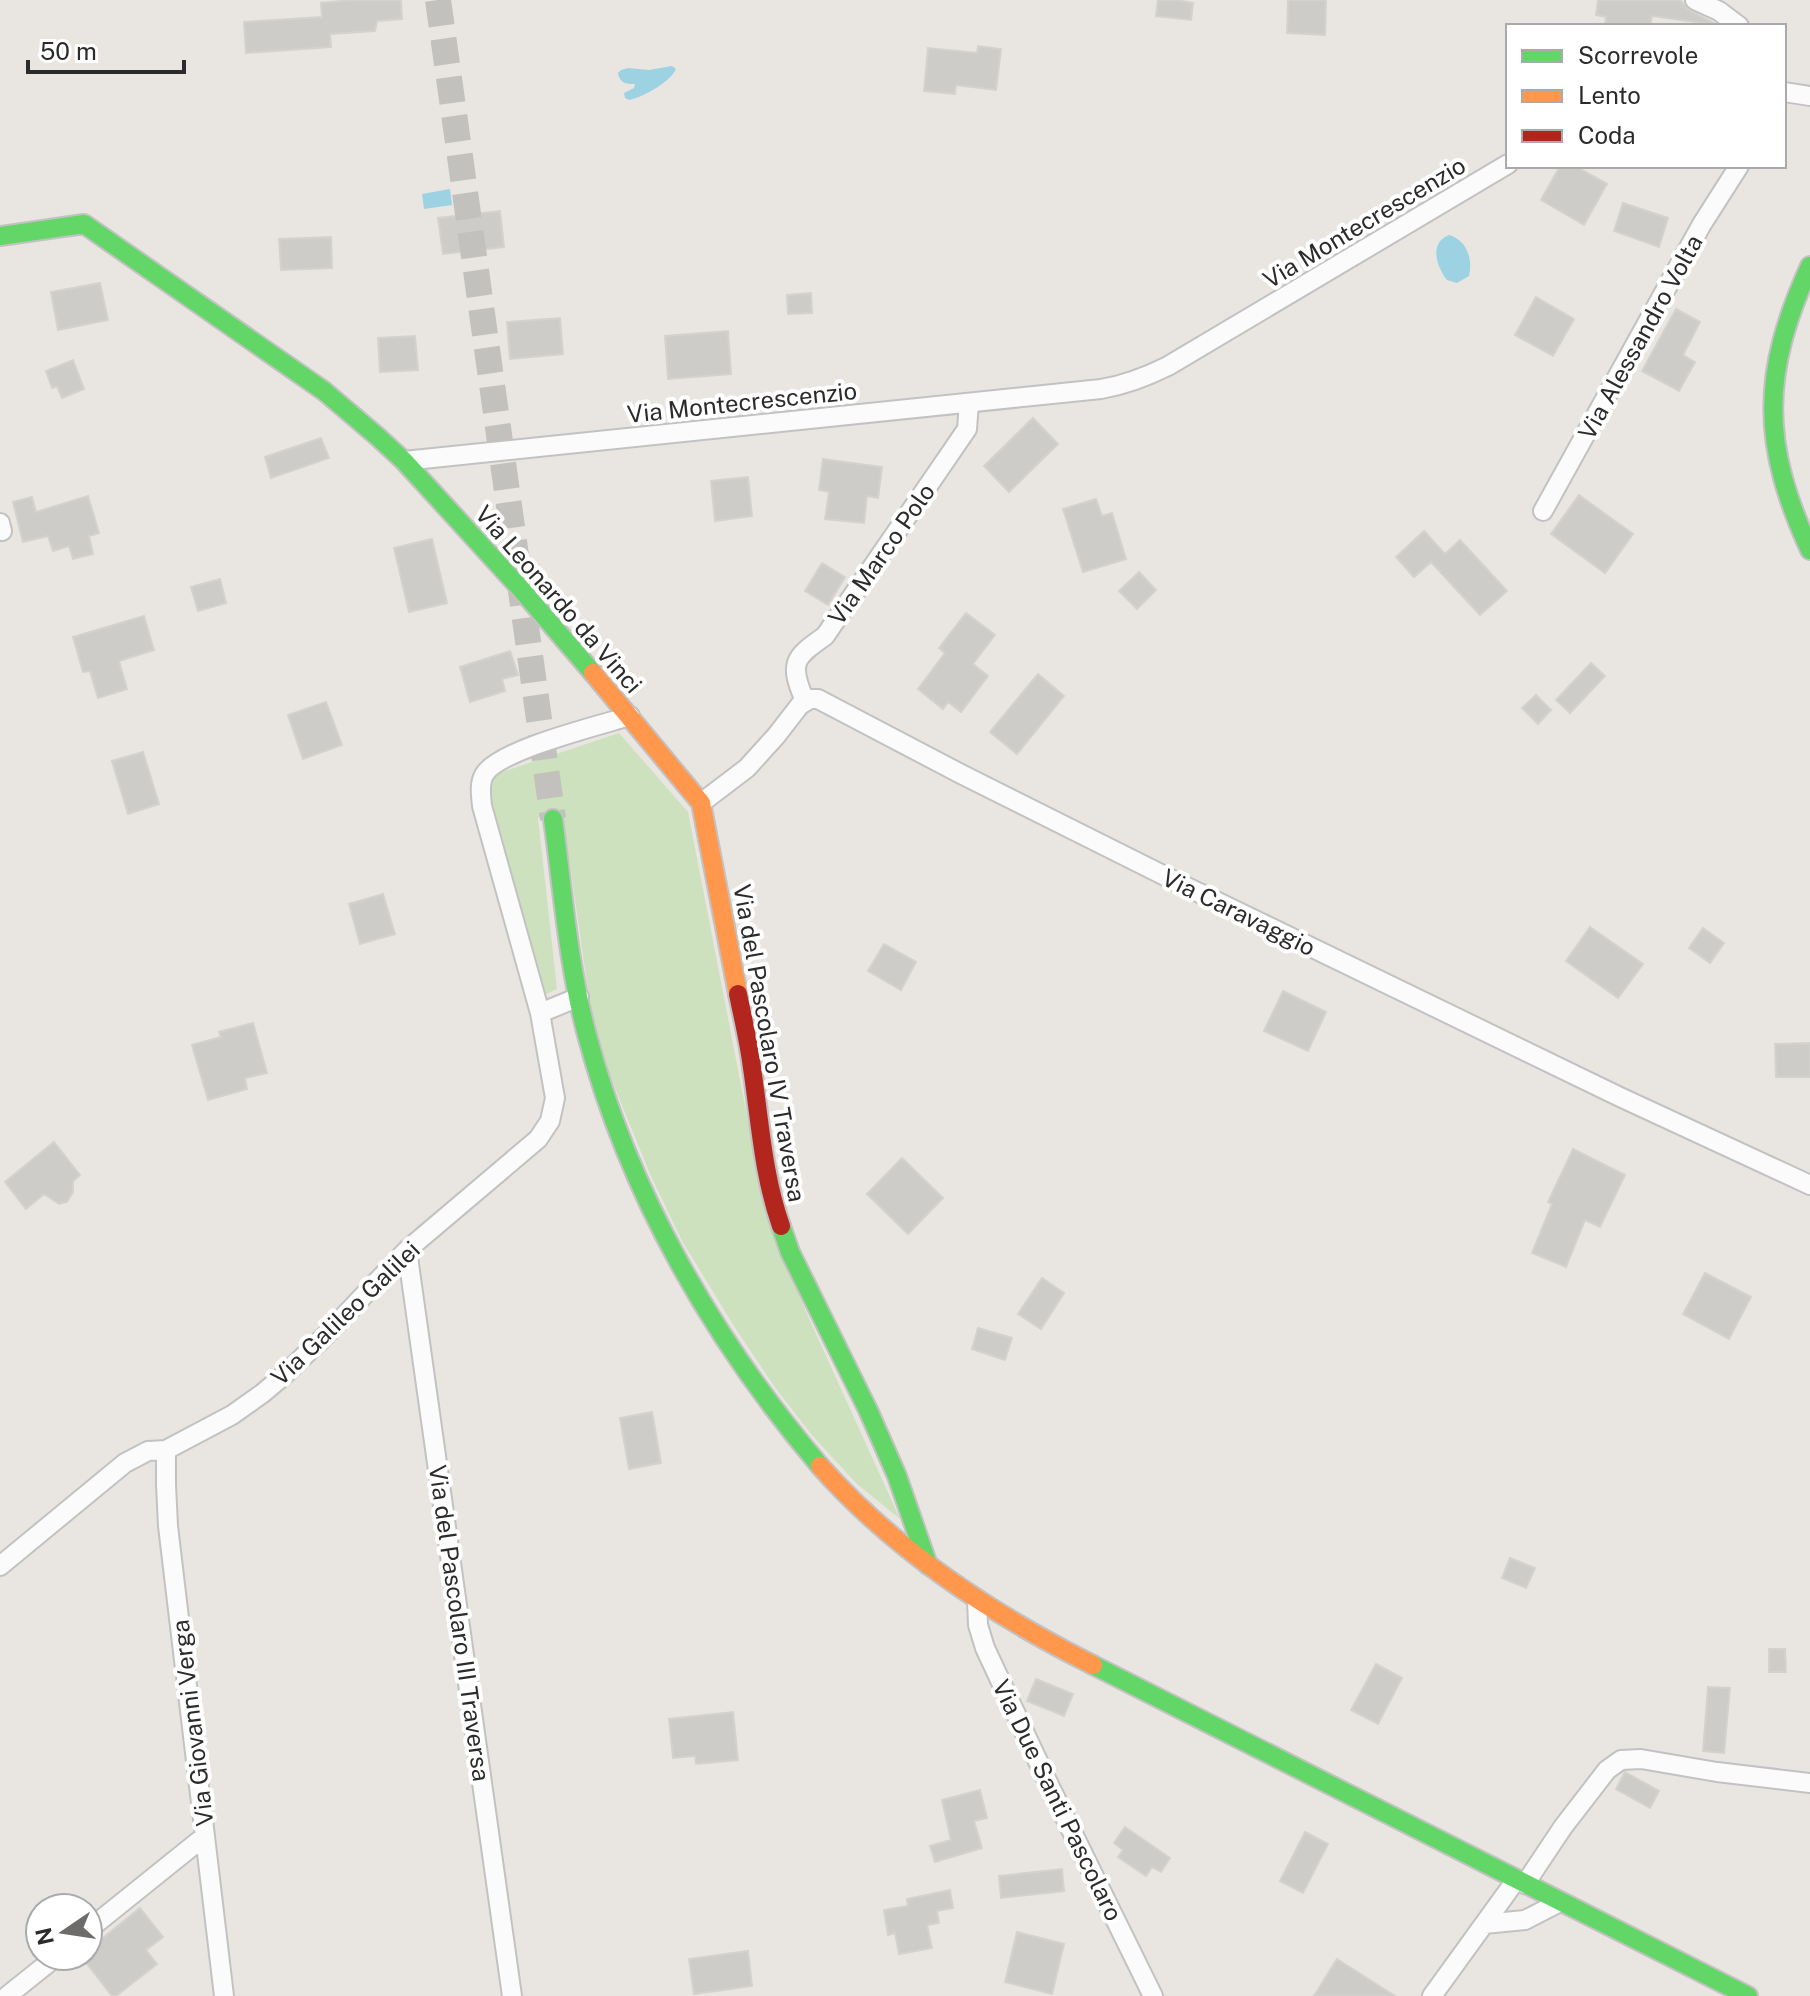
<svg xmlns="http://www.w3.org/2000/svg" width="1810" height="1996" viewBox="0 0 1810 1996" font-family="'Public Sans',sans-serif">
	<rect width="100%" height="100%" fill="#e9e6e2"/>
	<!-- green -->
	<path fill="#cde1be" d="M619 733 688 812 766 1214 807 1314 900 1519 857 1484 811 1434 774 1386 734 1326 682 1241 650 1174 608 1071 590 1005 563 815 538 818 557 989 544 995 490 801 489 781 496 774Z"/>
	<!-- water -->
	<path fill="#9dd2e3" d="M672 66 676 69C670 82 644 97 629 100L625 98 624 93 634 88 635 84C627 84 620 84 618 73L621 70 628 68 649 70Z
		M450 189 452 205 424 209 422 194Z
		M1449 235C1467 240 1473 259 1469 276L1457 283 1447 280C1436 266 1429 243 1449 235Z"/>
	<!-- building -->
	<path fill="#ceccc9" stroke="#d4d2ce" stroke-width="2" d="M352 0H401L402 19 377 21 375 31 330 34 331 47 246 53 244 22 322 17 321 3Z
		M1158 0H1177L1193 3 1191 20 1156 16Z
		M1288 0H1326L1325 35 1287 33Z
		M1598 0H1680L1689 10 1717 25 1652 16 1650 26H1605L1606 17 1596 15Z
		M978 46 1001 49 996 90 956 85 955 94 924 91 928 48 977 53Z
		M1560 166H1575L1607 184 1584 225 1541 200Z
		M1623 203 1668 218 1659 247 1614 231Z
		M500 211 504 247 443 254 438 218Z
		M331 237 332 268 281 270 279 239Z
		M100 283 108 320 58 330 51 292Z
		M811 293 812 313 788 314 787 295Z
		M1536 297 1574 319 1553 356 1515 335Z
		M1676 309 1700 322 1683 355 1695 362 1679 391 1642 371Z
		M560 318 563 354 510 359 507 322Z
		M728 331 731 374 668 379 665 336Z
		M415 336 418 370 380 372 378 338Z
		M73 360 84 389 62 398 57 386 52 388 46 371Z
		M1033 418 1058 444 1009 492 984 466Z
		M321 438 329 458 271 478 265 457Z
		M823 459 882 467 878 498 867 496 864 523 825 519 829 492 819 490Z
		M748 477 752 516 715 521 711 481Z
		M1579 495 1633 534 1605 573 1551 534Z
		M88 496 99 533 89 536 93 554 73 559 69 546 53 551 48 536 23 542 13 502 32 497 36 512Z
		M1096 499 1102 516 1112 513 1126 559 1083 572 1063 509Z
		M1424 531 1445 554 1460 540 1507 591 1480 615 1431 562 1414 577 1396 557Z
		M432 539 447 603 409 612 394 548Z
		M822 563 845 577 828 605 805 591Z
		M1139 572 1156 590 1137 609 1119 591Z
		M220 579 226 603 198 611 191 587Z
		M966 613 995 635 973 664 988 676 961 712 948 702 943 709 918 689 945 653 939 648Z
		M144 616 154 650 119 661 127 689 98 698 90 671 83 672 73 637Z
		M510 651 518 675 502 679 505 691 470 702 460 667Z
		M1591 663 1605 676 1570 713 1556 700Z
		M1038 674 1064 696 1017 754 990 732Z
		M1536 695 1551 710 1538 724 1522 708Z
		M326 702 342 745 303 759 288 715Z
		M143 752 159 804 128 814 112 761Z
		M383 894 395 934 360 944 349 904Z
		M1590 927 1643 964 1618 998 1566 961Z
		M1703 928 1724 943 1710 963 1689 948Z
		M884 944 916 962 901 990 868 971Z
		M1283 991 1326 1012 1308 1051 1264 1031Z
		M253 1023 267 1073 245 1078 247 1089 208 1100 192 1045 221 1037 219 1032Z
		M1810 1043V1077H1776L1775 1044Z
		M54 1142 80 1175 73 1181V1192L67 1202 59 1204 44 1194 26 1209 5 1182Z
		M1573 1149 1625 1175 1600 1227 1585 1220 1566 1267 1532 1253 1552 1204 1548 1202Z
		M902 1158 943 1198 908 1234 867 1194Z
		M1705 1273 1751 1297 1729 1339 1683 1314Z
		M1042 1278 1064 1293 1041 1329 1018 1314Z
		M978 1328 1012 1338 1005 1360 972 1349Z
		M652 1412 661 1463 629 1469 620 1418Z
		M1510 1558 1535 1568 1526 1588 1502 1578Z
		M1769 1649H1785L1786 1672H1769Z
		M1376 1664 1402 1678 1378 1724 1351 1710Z
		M1036 1679 1073 1694 1064 1716 1027 1701Z
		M1708 1687 1730 1688 1724 1753 1703 1751Z
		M733 1712 738 1760 696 1764 695 1756 673 1758 669 1719Z
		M1625 1772 1659 1791 1650 1808 1616 1789Z
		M980 1790 987 1818 974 1821 982 1848 935 1862 930 1846 951 1840 942 1800Z
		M1125 1827 1170 1858 1161 1872 1152 1867 1146 1876 1118 1857 1123 1850 1114 1843Z
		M1305 1832 1328 1844 1303 1893 1280 1881Z
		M1062 1869 1064 1891 1001 1898 999 1876Z
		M950 1890 953 1908 937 1911 939 1923 927 1925 932 1948 899 1954 895 1933 888 1935 884 1910 908 1906 907 1899Z
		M140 1908 163 1937 146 1950 157 1964 116 1996H112L81 1956H88V1950Z
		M1017 1932 1064 1944 1052 1994 1005 1982Z
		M748 1951 752 1986 694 1994 689 1959Z
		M1337 1959 1395 1996H1314Z"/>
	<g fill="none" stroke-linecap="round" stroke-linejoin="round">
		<!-- secondary-tunnel -->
		<path stroke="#c3c1bd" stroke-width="26" stroke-dasharray="26 13" stroke-linecap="butt" d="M438 0 553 819"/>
		<defs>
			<path id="street" d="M1695 0 1719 11 1739 26
				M1784 92 1810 96
				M404 461 1101 389C1125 385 1146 377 1168 366L1508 164
				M1543 511 1702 224 1739 166
				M0 523 2 531
				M805 701C789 664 793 658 825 636L967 429 969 403
				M701 803 747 768 776 736 800 705 810 699H818L961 774 1185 886 1620 1097 1810 1185
				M540 1013 482 806C481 795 479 784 484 775 497 750 601 725 630 716
				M407 1250 512 1996
				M166 1450V1485L168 1526 224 1996
				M0 1566 125 1463 148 1451 166 1450 232 1415 263 1393 283 1376 326 1335 407 1250 538 1139 550 1121 555 1098 540 1013 579 997
				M977 1599 978 1625 985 1648 1050 1787 1153 1996
				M1525 1884 1563 1827 1607 1770 1621 1760 1641 1759 1717 1772 1810 1783
				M1484 1924 1525 1920 1560 1902
				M88 1930 205 1836
				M7 1996 57 1956
				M1432 1996 1516 1880"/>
			<path id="fast" d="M0 236 84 224 324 391 378 437 404 461 520 588 593 673
				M1810 266C1761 373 1761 444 1810 550
				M553 819C563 891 568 965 587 1035 629 1194 714 1341 820 1466
				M781 1226 790 1252 868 1410 897 1476 928 1565
				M1093 1665 1748 1996"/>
			<path id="slow" d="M593 673 701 803 738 994
				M820 1466C895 1551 993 1615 1093 1665"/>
			<path id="jam" d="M738 994C743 1019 749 1043 752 1068 760 1121 763 1175 781 1226"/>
		</defs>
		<!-- street casing -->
		<use href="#street" stroke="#c3c2c2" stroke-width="22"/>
		<!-- fast casing -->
		<use href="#fast" stroke="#c3c2c2" stroke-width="22"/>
		<!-- slow casing -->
		<use href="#slow" stroke="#c3c2c2" stroke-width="22"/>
		<!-- jam casing -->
		<use href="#jam" stroke="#c3c2c2" stroke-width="22"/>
		<!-- street -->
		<use href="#street" stroke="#fcfbfb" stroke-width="18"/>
		<!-- fast -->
		<use href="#fast" stroke="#63d668" stroke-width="18"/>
		<!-- slow -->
		<use href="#slow" stroke="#ff974d" stroke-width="18"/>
		<!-- jam -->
		<use href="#jam" stroke="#b3261e" stroke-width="18"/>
	</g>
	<g text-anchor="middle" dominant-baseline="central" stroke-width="8" stroke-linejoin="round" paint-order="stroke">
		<!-- street labels -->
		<g font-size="24" fill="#2b2b2b" stroke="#fff">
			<text transform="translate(1364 222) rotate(-31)">Via Montecrescenzio</text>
			<text transform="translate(1640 337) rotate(-61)">Via Alessandro Volta</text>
			<text transform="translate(742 402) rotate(-6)">Via Montecrescenzio</text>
			<text transform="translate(881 554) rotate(-55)">Via Marco Polo</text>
			<text transform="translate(559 599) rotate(49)">Via Leonardo da Vinci</text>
			<text transform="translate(1239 912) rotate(26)">Via Caravaggio</text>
			<text transform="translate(770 1043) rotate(80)">Via del Pascolaro IV Traversa</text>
			<text transform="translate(345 1313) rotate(-44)">Via Galileo Galilei</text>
			<text transform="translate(460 1623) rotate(82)">Via del Pascolaro III Traversa</text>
			<text transform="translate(192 1723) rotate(-97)">Via Giovanni Verga</text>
			<text transform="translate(1058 1800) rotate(64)">Via Due Santi Pascolaro</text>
		</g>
	</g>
	<!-- legend -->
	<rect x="1506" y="24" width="280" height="144" fill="#ffffff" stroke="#aaaaaa" stroke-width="2"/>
	<rect x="1522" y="50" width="40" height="12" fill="#63d668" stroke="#aaaaaa" stroke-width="2"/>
	<text x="1578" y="64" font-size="24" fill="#2b2b2b">Scorrevole</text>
	<rect x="1522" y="90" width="40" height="12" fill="#ff974d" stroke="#aaaaaa" stroke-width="2"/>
	<text x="1578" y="104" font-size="24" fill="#2b2b2b">Lento</text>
	<rect x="1522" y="130" width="40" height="12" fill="#b3261e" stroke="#aaaaaa" stroke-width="2"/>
	<text x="1578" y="144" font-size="24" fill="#2b2b2b">Coda</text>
	<!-- north arrow -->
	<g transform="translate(64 1932) rotate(257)"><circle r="38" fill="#ffffff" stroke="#aaaaaa" stroke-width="2"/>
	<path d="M0-6L14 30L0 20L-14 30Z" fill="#6e6c6b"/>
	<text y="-12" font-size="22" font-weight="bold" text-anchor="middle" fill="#2b2b2b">N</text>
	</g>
	<!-- scale -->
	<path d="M28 60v12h156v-12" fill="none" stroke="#2b2b2b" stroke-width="4"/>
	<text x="40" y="60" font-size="24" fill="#2b2b2b" stroke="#ffffff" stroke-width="6" paint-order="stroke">50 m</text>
</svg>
